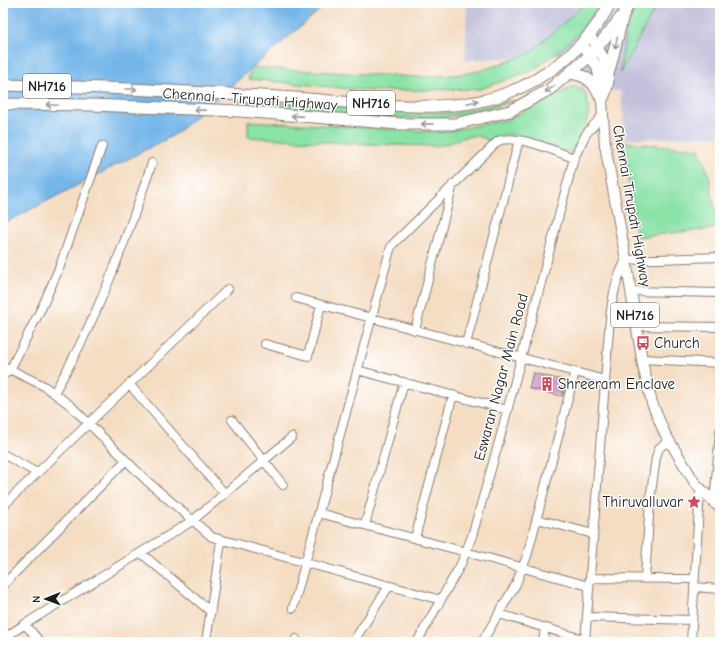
<svg xmlns="http://www.w3.org/2000/svg" width="723" height="645" viewBox="0 0 723 645" font-family="'Comic Neue',sans-serif">
	<rect width="100%" height="100%" fill="#fff"/>
	<filter id="ink" filterUnits="userSpaceOnUse"><feTurbulence type="fractalNoise" baseFrequency=".025" numOctaves="2"/><feDisplacementMap in="SourceGraphic" scale="8" xChannelSelector="R" yChannelSelector="G"/><feConvolveMatrix kernelMatrix="1 2 1 2 8 2 1 2 1" color-interpolation-filters="sRGB"/></filter>
	<filter id="wash" filterUnits="userSpaceOnUse"><feTurbulence type="fractalNoise" baseFrequency=".012" numOctaves="4" result="noise"/><feDisplacementMap in="SourceGraphic" scale="16" xChannelSelector="R" yChannelSelector="G"/><feGaussianBlur stdDeviation="0.9" result="paint"/><feColorMatrix in="noise" values="0 0 0 0 0 0 0 0 0 0 0 0 0 0 0 0 0 1.4 0 .05"/><feComposite in="paint" operator="in"/></filter>
	<g filter="url(#wash)">
		<rect width="100%" height="100%" fill="#f5ddc3"/>
		<!-- industrial -->
		<path fill="#c3c1db" d="M467 3H720V136L626 139 620 91 581 88 580 54 465 60Z"/>
		<!-- green -->
		<path fill="#89e2a6" stroke="#527f61" d="M586 3H600L582 30 558 52 531 71 480 89 372 91 248 79 252 68 226 66 417 77 454 75 480 71 530 53Z
			M638 3H658L620 73 625 34Z
			M575 86 585 92C594 117 583 131 572 153L509 134 502 135 489 141C468 127 455 146 434 146 372 145 310 141 248 137V121L442 132 506 120Z
			M238 100 397 111 452 113 513 100C460 125 398 118 341 114 307 111 272 108 237 105Z
			M623 142 699 149 709 176 718 228 637 237Z"/>
		<!-- water -->
		<path fill="#75b6e9" stroke="#486982" d="M3 3H328L174 135 3 224Z"/>
		<g id="blocks">
			<!-- building -->
			<path fill="#c690c2" d="M533 373 566 381 562 396 529 388Z"/>
		</g>
	</g>
	<g filter="url(#ink)">
		<use href="#blocks" fill-opacity="0" stroke="#887c70" stroke-width="1"/>
		<g fill="none" stroke-linecap="round" stroke-linejoin="round">
			<defs>
				<path id="minor" d="M631 291 720 293
					M296 298 605 380
					M637 326 720 327
					M415 330 453 184
					M265 344 308 356 321 305
					M466 344 519 140
					M642 359 720 363
					M3 366 44 386 70 405 147 481 212 537 441 600
					M357 370 508 410
					M3 375 10 370 43 305 60 266 102 146
					M129 384 225 494
					M54 393C97 320 125 243 152 163
					M232 420 283 485
					M3 454 37 473
					M714 504 720 431
					M3 506 228 289
					M319 513 466 552 589 586
					M537 519 593 534
					M365 525 404 382
					M415 538 453 395
					M141 553 211 612
					M590 578 694 579
					M645 579 650 500 656 457 659 448 669 441
					M3 585 125 461
					M694 587 720 589
					M293 608 390 250 392 245 498 141C518 134 554 151 574 158
					M499 614 586 640
					M587 617 692 620
					M25 624 40 642
					M3 639 25 624 192 521 292 437
					M206 642 221 541
					M296 642V639
					M353 642 389 586
					M417 642 461 564 472 536 500 438 574 158 586 134 602 116
					M482 642 516 584 527 556 575 372
					M543 642 545 628
					M585 642 609 330C611 305 614 282 626 260L720 257
					M691 642 700 489"/>
				<path id="major" d="M590 36C606 59 616 74 602 101
					M582 43 597 67 599 76 597 90 602 101 605 145 626 260 643 366 652 403 664 432 695 483 720 508"/>
				<path id="highway" d="M609 71 623 15 629 3
					M570 73C583 75 590 78 597 90
					M3 85C101 87 198 92 295 98 357 102 444 116 502 95 546 80 589 46 610 3
					M3 104 91 105 239 111 400 124H455L510 111 550 89 591 55 623 15"/>
			</defs>
			<!-- minor casing -->
			<use href="#minor" stroke="#887c70" stroke-width="10"/>
			<!-- major casing -->
			<use href="#major" stroke="#887c70" stroke-width="12"/>
			<!-- highway casing -->
			<use href="#highway" stroke="#887c70" stroke-width="13"/>
			<!-- minor -->
			<use href="#minor" stroke="#fff" stroke-width="8"/>
			<!-- major -->
			<use href="#major" stroke="#fff" stroke-width="10"/>
			<!-- highway -->
			<use href="#highway" stroke="#fff" stroke-width="11"/>
		</g>
		<!-- one-way arrows -->
		<defs><path id="oneway-shaft" d="M-6 0H5M1.5-3L5.5 0L1.5 3" fill="none" stroke-width="1.6" stroke-linecap="round" stroke-linejoin="round"/></defs>
		<g stroke="#999">
			<use href="#oneway-shaft" transform="translate(616 43) rotate(104)"/>
			<use href="#oneway-shaft" transform="translate(131 89) rotate(3)"/>
			<use href="#oneway-shaft" transform="translate(550 89) rotate(146)"/>
			<use href="#oneway-shaft" transform="translate(473 102) rotate(-12)"/>
			<use href="#oneway-shaft" transform="translate(52 105) rotate(-180)"/>
			<use href="#oneway-shaft" transform="translate(200 110) rotate(-178)"/>
			<use href="#oneway-shaft" transform="translate(297 116) rotate(-176)"/>
			<use href="#oneway-shaft" transform="translate(427 124) rotate(179)"/>
		</g>
	</g>
	<!-- icons -->
	<defs>
		<symbol id="bus-bare" viewBox="-9 -9 18 18"><path d="M-5-6H5V4H4V6H2V4H-2V6H-4V4H-5ZM-3.5-4V0h7V-4ZM-3.5 1.2v1.5H-2V1.2ZM2 1.2v1.5H3.5V1.2Z" fill="#d1495b" stroke="#fff" stroke-width="2.5" paint-order="stroke"/></symbol>
		<symbol id="building-bare" viewBox="-9 -9 18 18"><path d="M-4-6H4V6H1V3H-1V6H-4ZM-2.5-4.3h1.7v1.8h-1.7ZM.8-4.3h1.7v1.8H.8ZM-2.5-1h1.7V.8h-1.7ZM.8-1h1.7V.8H.8Z" fill="#d1495b" stroke="#fff" stroke-width="2.5" paint-order="stroke"/></symbol>
		<symbol id="sight-bare" viewBox="-9 -9 18 18"><path d="M0-6L1.8-2.2L6-1.7L2.9 1.2L3.7 5.4L0 3.3L-3.7 5.4L-2.9 1.2L-6-1.7L-1.8-2.2Z" fill="#d1495b" stroke="#fff" stroke-width="2.5" paint-order="stroke"/></symbol>
	</defs>
	<g fill-rule="evenodd">
		<use href="#bus-bare" x="633" y="333" width="20" height="20"/>
		<use href="#building-bare" x="537" y="374" width="20" height="20"/>
		<use href="#sight-bare" x="684" y="492" width="20" height="20"/>
	</g>
	<g text-anchor="middle" dominant-baseline="central" stroke-width="3" stroke-linejoin="round" paint-order="stroke">
		<!-- shield labels -->
		<g fill="#fff" stroke="#606060" stroke-width="1">
			<rect x="23" y="74" width="48" height="24" rx="3"/>
			<rect x="347" y="91" width="48" height="24" rx="3"/>
			<rect x="611" y="303" width="48" height="24" rx="3"/>
		</g>
		<g font-size="14" font-weight="bold" fill="#1c1c1c">
			<text x="47" y="86">NH716</text>
			<text x="371" y="103">NH716</text>
			<text x="635" y="315">NH716</text>
		</g>
		<!-- street labels -->
		<g font-size="15" fill="#1c1c1c" stroke="#fff">
			<text transform="translate(250 99) rotate(4)">Chennai - Tirupati Highway</text>
			<text transform="translate(632 206) rotate(80)">Chennai Tirupati Highway</text>
			<text transform="translate(501 377) rotate(-75)">Eswaran Nagar Main Road</text>
		</g>
		<!-- poi labels -->
		<g font-size="15" fill="#1c1c1c" stroke="#fff" text-anchor="start">
			<text x="654" y="343">Church</text>
			<text x="558" y="384">Shreeram Enclave</text>
			<text x="683" y="502" text-anchor="end">Thiruvalluvar</text>
		</g>
	</g>
	<!-- margin -->
	<rect width="723" height="645" fill="none" stroke="#fff" stroke-width="16"/>
	<!-- north arrow -->
	<g transform="translate(46 599) rotate(269)" stroke="#ffffff" stroke-width="3" paint-order="stroke">
	<path d="M0-3L7 15L0 10L-7 15Z" fill="#1c1c1c"/>
	<text y="-6" font-size="11" font-weight="bold" text-anchor="middle" fill="#1c1c1c">N</text>
	</g>
</svg>
